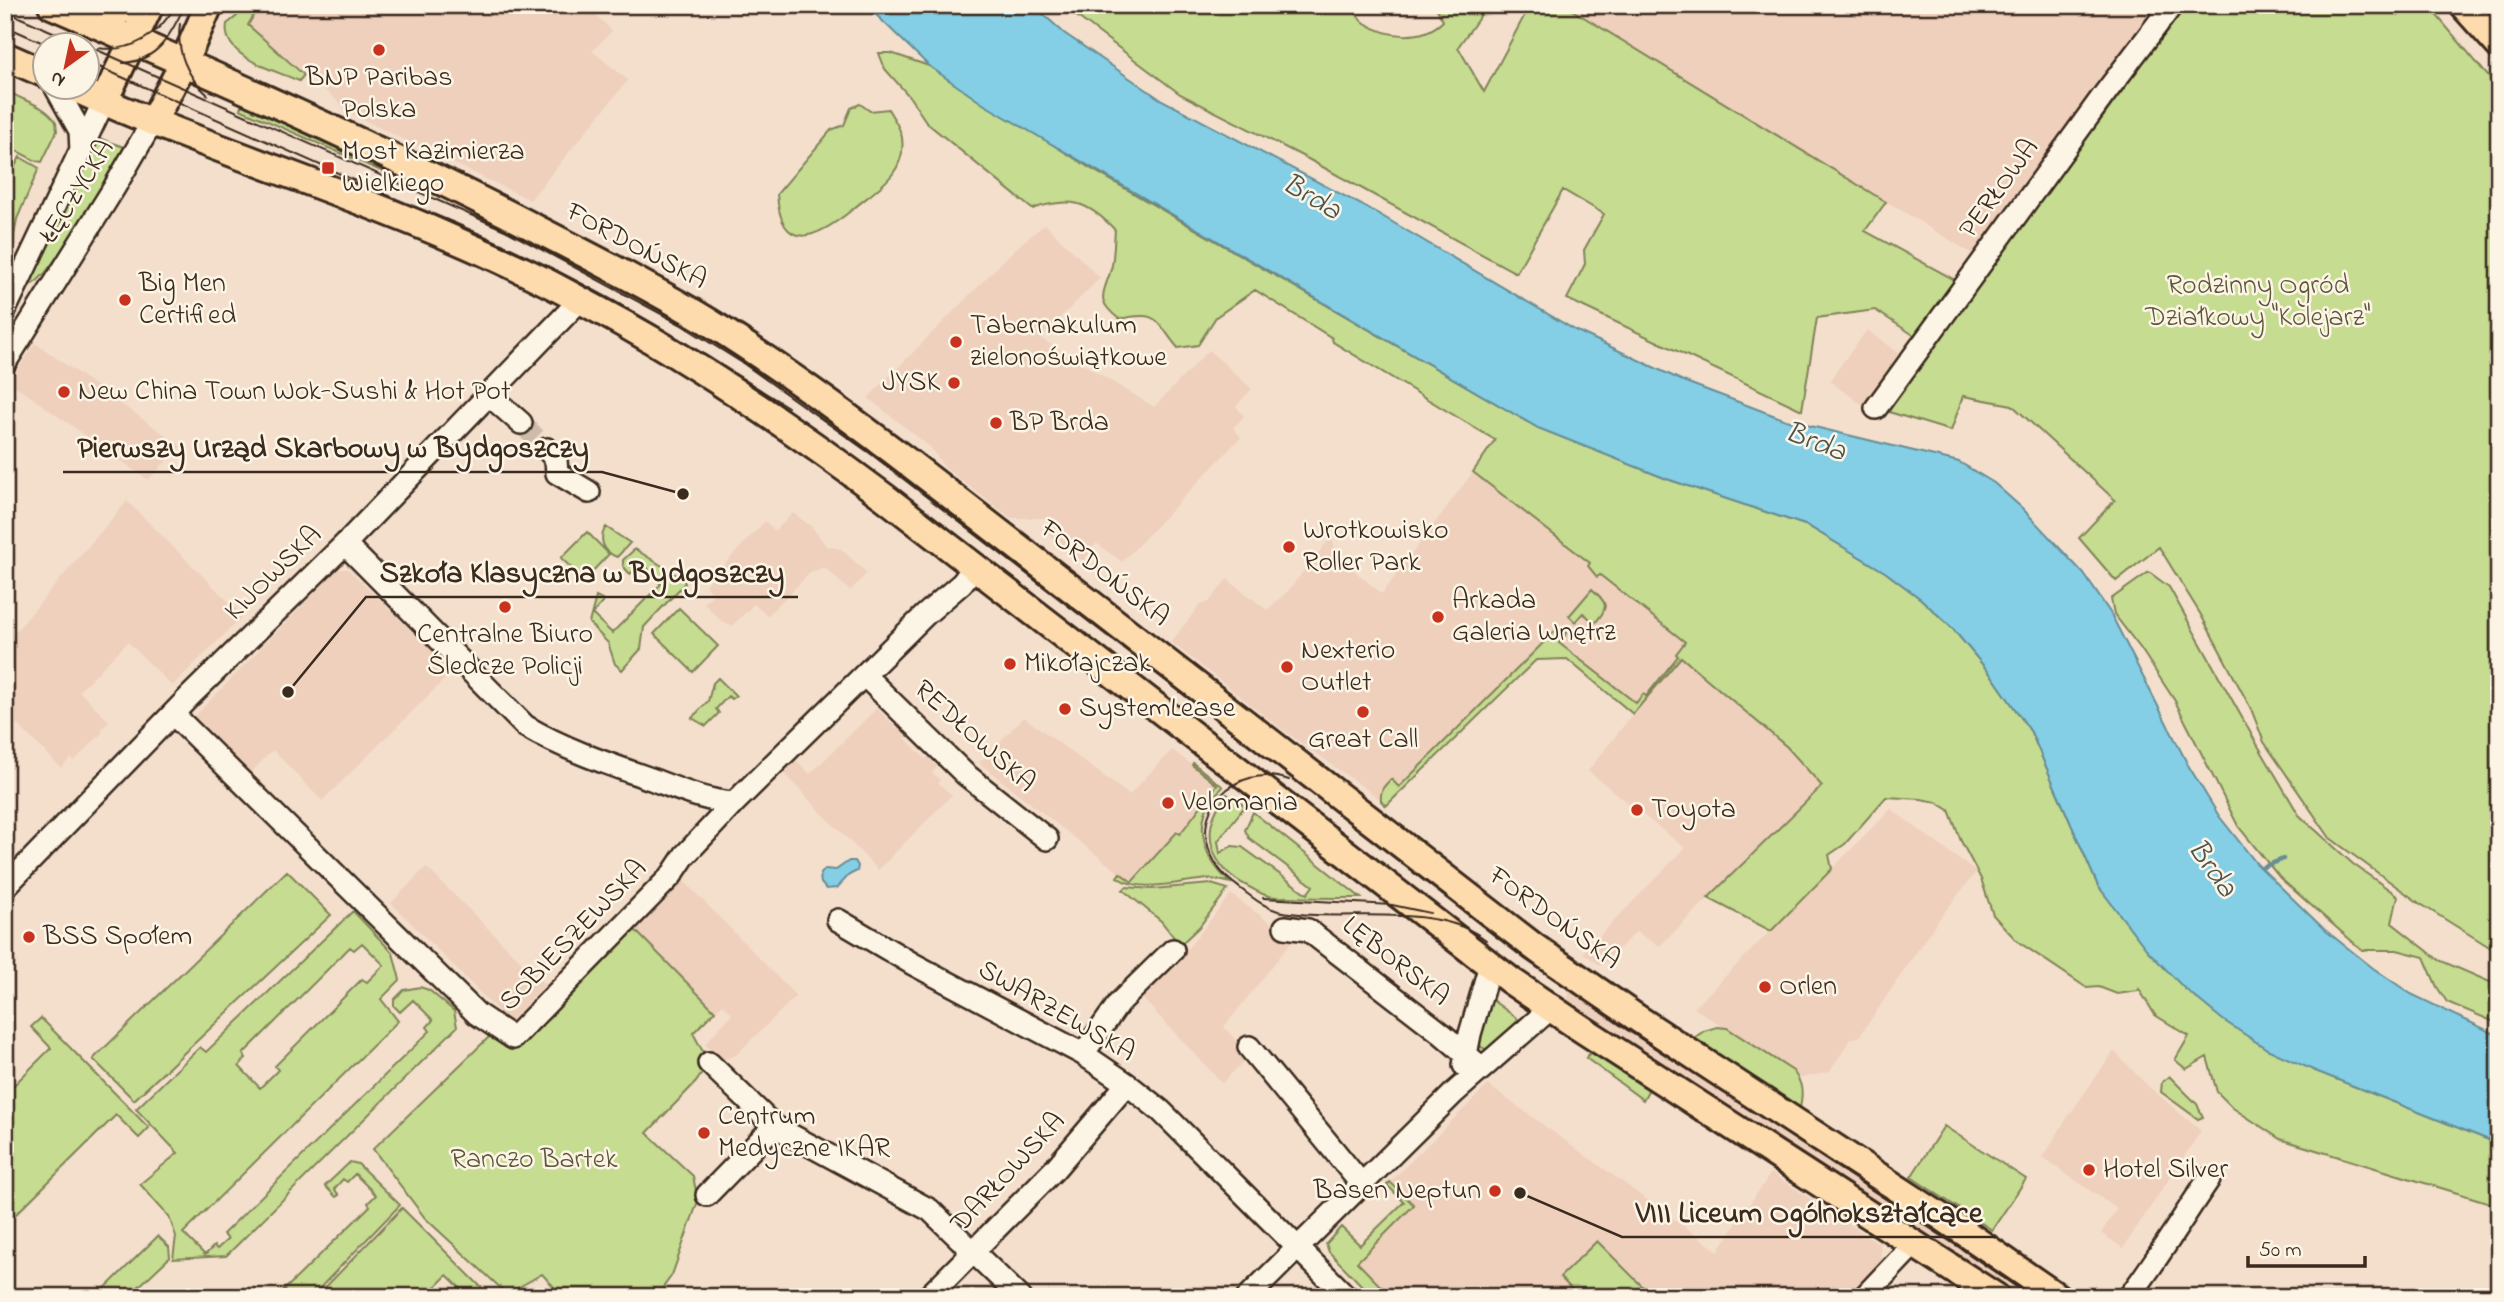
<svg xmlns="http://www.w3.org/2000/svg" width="2504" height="1302" viewBox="0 0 2504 1302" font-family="'Indie Flower',sans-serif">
	<rect width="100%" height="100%" fill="#f4dfcd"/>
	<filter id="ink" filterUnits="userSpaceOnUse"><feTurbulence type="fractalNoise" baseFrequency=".0143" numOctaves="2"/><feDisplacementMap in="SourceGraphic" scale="14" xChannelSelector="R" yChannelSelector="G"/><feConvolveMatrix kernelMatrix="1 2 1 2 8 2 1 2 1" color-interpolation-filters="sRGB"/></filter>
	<g filter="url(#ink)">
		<!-- built -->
		<path fill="#eed0bc" d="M261 5H586L612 31 592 51 628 80 530 200 355 116 248 25Z
			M1564 5H2165L1976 256Z
			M1045 224 1100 278 1040 338 1154 407 1209 350 1252 389 1236 406 1244 416 1233 428 1241 437 1122 562 1096 543 1083 561 1048 534V518H1011L945 468 930 447 868 398 1017 247Z
			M1867 330 1907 359 1870 410 1829 381Z
			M35 343 181 446 148 480 10 382Z
			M1473 472 1692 643 1822 786 1660 946 1636 932 1601 966 1583 953 1685 848 1588 771 1633 714 1567 659 1536 660 1388 805 1283 730 1171 642 1200 605 1209 602 1227 579 1267 610 1287 592 1332 536 1337 556 1382 594Z
			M127 501 243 616 172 686 128 642 79 691 109 721 101 730 103 732 74 761 71 758 61 768 5 712V644Z
			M793 513 812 527 826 546 841 549 867 573 850 591 824 567 811 572 767 616 754 604 732 626 721 621 704 603 713 594 705 585 765 521 775 531Z
			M342 569H348L453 671 322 801 273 750 249 774 193 718 337 570Z
			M877 708 895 727H905V738L925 759 928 757 937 767 932 773 940 780 938 783 952 795 878 870 784 774 796 760 810 774Z
			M1024 717 1129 795 1172 750 1218 784 1180 834 1177 832 1131 882 979 763Z
			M1891 809 1976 872 1936 923 1859 1037 1851 1038 1830 1072 1801 1078 1694 1008Z
			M426 867 545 985 509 1022 391 903Z
			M682 879 796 996 736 1055 720 1060 705 1044 732 1014 723 1004 715 1011 632 927Z
			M1231 894 1293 940 1224 1027 1249 1056 1222 1083 1141 997 1178 961Z
			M1571 988 1888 1195 1889 1201 1883 1210 1565 1005Z
			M2114 1051 2147 1085 2201 1131 2123 1248 2101 1233 2117 1209 2043 1158 2063 1124Z
			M1488 1085 1718 1251 1771 1173 1880 1244 1881 1262 1849 1297H1391L1357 1262 1414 1205 1391 1181Z
			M1900 1203 2041 1297H2014L1892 1215Z"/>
		<!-- green -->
		<path fill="#c6dc91" stroke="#808358" stroke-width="2" fill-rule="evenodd" d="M242 5H260L248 25 304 75 299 81C274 70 221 57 227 24L237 16Z
			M1062 5H1351C1355 11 1359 20 1365 23 1388 38 1423 41 1443 21L1435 5H1488L1458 47 1484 92 1530 5H1564L1886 202 1865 231 1957 281 1918 338 1875 310 1817 318 1802 410 1567 299 1585 264 1584 250 1604 214 1563 190 1516 273 1308 159 1180 94Z
			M2185 5H2428L2499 89V953L2419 903 2330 838 2264 742 2251 709 2201 615 2159 547 2116 581 2079 538 2115 500 2012 405 1963 396 1951 431 1889 412 1901 380 2094 118 2100 121Z
			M879 53H891L929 66 1088 167 1535 426 1667 479 1808 526 1885 572 1921 599 1953 629 1993 677 2031 732 2098 886 2313 1070 2499 1144V1209L2487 1202 2280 1139 2233 1108 2217 1092 2207 1057 2186 1069 2175 1060 2189 1036 2155 1015 2139 989 2138 991 2117 994 2099 987 2087 988 2017 941 1993 915 1981 879 1961 841 1949 810 1936 802 1921 799 1886 797 1845 844 1829 855 1832 869 1771 931 1708 898 1822 786 1787 747 1681 657 1633 714 1567 659 1536 660 1386 806 1381 801C1380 790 1383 787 1391 779L1399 787 1559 627 1567 633 1559 643 1636 703 1643 694 1646 696 1678 656 1676 654 1685 642 1600 575 1597 577 1588 566 1590 563 1473 472 1495 440 1333 342 1332 338 1255 290 1216 317 1198 345 1178 348C1155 321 1161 310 1119 319 1092 298 1106 292 1112 265 1114 254 1114 241 1115 230 1087 200 1070 197 1032 209L927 123 909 96 885 69Z
			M5 89C22 102 44 103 56 122L57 131 42 162 36 161 5 145Z
			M242 104 390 173 426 183 474 207 472 211 240 109Z
			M860 104 870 111 888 109C893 118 901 128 902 138 907 174 875 190 853 209 819 237 781 257 777 194L831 130 844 125 851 108Z
			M96 137 124 147C110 171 52 277 32 284L29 282Z
			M20 157 39 168 17 219 13 241 5 261V185Z
			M391 198 448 222 653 326 762 393 908 497 1265 772 1257 774 879 482 389 203Z
			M606 527 630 543 617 557C603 552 598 539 606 527Z
			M587 532 609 554 584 580 561 558Z
			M635 549 683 579 685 583 644 627 641 649 622 670 615 664 608 643 589 623 596 597 604 601 592 614 612 633 661 584 643 563 630 574 623 566V560Z
			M2149 572 2169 587 2254 739 2299 815 2353 864 2398 896 2392 923 2439 960 2499 986V1024L2447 1002 2437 987 2424 957 2397 950H2362L2280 878 2238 826 2175 701 2141 649 2114 614 2111 599Z
			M1592 589C1607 603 1610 606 1595 623L1583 613 1575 622 1569 616Z
			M679 608 718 646 693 672 654 634Z
			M718 678 736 696 732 699 728 696 716 709 719 713 706 726 692 718 708 701 713 683Z
			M1193 763 1223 787C1190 817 1201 857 1231 883 1226 882 1217 879 1210 879 1183 880 1141 895 1117 877L1120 873 1132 882 1177 832 1180 834 1217 785 1192 765Z
			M1227 794 1245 806 1218 841 1220 853 1232 846 1242 847 1307 894 1313 886 1249 838 1245 830 1253 812 1361 898C1338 898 1314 898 1290 897 1284 897 1275 898 1269 896 1262 895 1255 890 1249 887 1209 867 1198 830 1227 794Z
			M287 871 331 915 134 1100 93 1059Z
			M1211 884 1228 889 1199 927 1180 945 1161 921 1123 890 1126 887 1152 889Z
			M353 911 393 953 400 980 381 999 398 1021 183 1233 205 1255 214 1246 217 1249 228 1239 223 1234 430 1031 427 1027 433 1020 413 1000 400 1012 394 1006V1000L404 990 420 987 429 990 454 1011 457 1027 226 1256 173 1259 176 1236 169 1217 140 1184 178 1153 136 1109 200 1047 206 1052ZM362 943 384 965 367 982 362 979 275 1066 278 1070 260 1088 239 1066 246 1058 243 1054 350 947 354 950Z
			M632 927 715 1011 693 1033 709 1063 696 1082 647 1133 693 1176 698 1201 672 1275 656 1297H552L556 1289 542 1274 507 1294 425 1218 373 1149 489 1037 514 1048Z
			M1488 997 1522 1022 1487 1050 1481 1047 1478 1040Z
			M41 1018 149 1128 139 1138 116 1115 5 1225V1094L51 1048 31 1027Z
			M1717 1027 1727 1028 1793 1071C1803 1084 1803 1092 1800 1108L1694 1038 1704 1031Z
			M1592 1050 1650 1087 1643 1100 1586 1058Z
			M2169 1076 2197 1104 2203 1117 2198 1119 2161 1092 2162 1082Z
			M1944 1126 2026 1179 1992 1230 1911 1177Z
			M350 1162 358 1164 400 1205 311 1297H277L370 1206 368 1203 376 1195 355 1174 347 1182 343 1179 334 1189 339 1195 336 1197 325 1186Z
			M1390 1182 1414 1205 1357 1262 1391 1297H1373L1329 1252 1326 1244 1341 1227 1360 1245 1404 1202 1387 1185Z
			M402 1208 491 1297H469L447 1275 425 1297H316Z
			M158 1236 169 1247 170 1257 134 1291 139 1297H96Z
			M1597 1241 1653 1297H1579L1560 1277Z"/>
		<!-- water -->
		<path fill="#84cfe5" stroke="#678d95" stroke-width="2" d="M866 5H1033L1064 33 1160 99 1377 213 1575 330 1683 381 1786 420 1959 462 1994 483 2022 508 2084 574 2111 614 2188 765 2219 816 2257 864 2325 930 2373 968 2411 994 2499 1036V1144L2313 1070 2267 1049 2223 1020 2184 988 2147 950 2098 886 2031 732 1993 677 1953 629 1921 599 1885 572 1808 526 1667 479 1538 428 983 104 929 66Z
			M849 861H855L858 866 857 871 849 875 837 888 826 889 821 883 820 875 825 869 836 870Z"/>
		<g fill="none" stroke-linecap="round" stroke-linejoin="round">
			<!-- stream -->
			<path stroke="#678d95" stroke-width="4.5" d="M2263 867 2283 859"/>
			<!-- minor-tunnel -->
			<path stroke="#cfbbaa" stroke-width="21" stroke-dasharray="21 10" stroke-linecap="butt" d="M521 423 547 449"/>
			<defs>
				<path id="minor" d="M56 88 80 131 81 151
					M5 310 104 101
					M5 363 114 188 153 121
					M489 395 521 423
					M1876 408 2103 96 2172 5
					M547 449 556 460 557 473 589 492
					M345 544 525 726C564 749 608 764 651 779 678 789 705 801 734 803
					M864 675 965 774 1047 839
					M173 714 477 1014 513 1038 671 876 685 855 734 803 925 615 962 583 974 567
					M5 887 190 696 345 544 581 299
					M838 920 913 964 1083 1054 1127 1084 1161 1111 1347 1297
					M1285 927 1308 930 1441 1033 1482 1068
					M1249 1047 1354 1175 1362 1183
					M1083 1054 1119 1003 1173 950
					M709 1063 774 1126
					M1464 1065 1470 1034 1490 965
					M707 1195 774 1126 930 1210 1020 1297
					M928 1297 1053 1171 1127 1084
					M1248 1297 1454 1093 1551 1008
					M1864 1297 1915 1243
					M2129 1297C2158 1259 2182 1218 2209 1179"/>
				<path id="major" d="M52 5C216 76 378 147 537 229 595 259 653 288 709 322 778 365 843 413 908 462L1534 947 1635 1017 1968 1235 2057 1297
					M2463 5 2499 45
					M86 20 112 15 133 5
					M5 56 46 74
					M74 88C213 152 362 195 501 260 640 325 764 407 887 499L1511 981 1579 1027 1996 1297
					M104 101 150 5
					M153 121 184 62 209 5"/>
			</defs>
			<!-- minor casing -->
			<use href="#minor" stroke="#3b2a1e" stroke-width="26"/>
			<!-- major casing -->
			<use href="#major" stroke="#3b2a1e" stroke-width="32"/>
			<!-- minor -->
			<use href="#minor" stroke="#fcf5e5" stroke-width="21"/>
			<!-- major -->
			<use href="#major" stroke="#fedbac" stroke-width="26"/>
			<!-- tram -->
			<path stroke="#3b2a1e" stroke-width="2" d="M2491 5 2499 14
				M5 11 85 46
				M180 24C176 51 187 77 208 95
				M5 26 50 46
				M88 46 507 231 680 324 744 364 871 454 1548 975 1741 1104 1925 1222 2035 1297
				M98 48C132 53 159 35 175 6
				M88 62 545 265 666 331 788 407
				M123 63C159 61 171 34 185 5
				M1289 780C1236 761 1185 812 1215 862 1221 874 1231 881 1241 889 1253 898 1264 907 1278 911 1341 924 1434 900 1486 940
				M1263 898 1392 905 1430 913"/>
		</g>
	</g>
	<!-- markers -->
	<g fill="#c8321e" stroke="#fcf5e5" stroke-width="2.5">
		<circle cx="379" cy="50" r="7"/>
		<rect x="321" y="161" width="14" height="14" rx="3.5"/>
		<circle cx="125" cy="300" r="7"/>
		<circle cx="956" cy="342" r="7"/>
		<circle cx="954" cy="383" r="7"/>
		<circle cx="64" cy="392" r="7"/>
		<circle cx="996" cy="423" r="7"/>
		<circle cx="1289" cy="547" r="7"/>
		<circle cx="505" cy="607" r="7"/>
		<circle cx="1438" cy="617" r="7"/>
		<circle cx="1010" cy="664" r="7"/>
		<circle cx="1287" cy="667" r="7"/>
		<circle cx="1065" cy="709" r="7"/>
		<circle cx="1363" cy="712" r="7"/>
		<circle cx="1168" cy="803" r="7"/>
		<circle cx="1637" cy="810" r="7"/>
		<circle cx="29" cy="937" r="7"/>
		<circle cx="1765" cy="987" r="7"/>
		<circle cx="704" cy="1133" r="7"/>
		<circle cx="2089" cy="1170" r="7"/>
		<circle cx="1495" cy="1191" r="7"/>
	</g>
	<g text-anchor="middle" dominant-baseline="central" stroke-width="5" stroke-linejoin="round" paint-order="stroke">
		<!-- poi labels -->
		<g font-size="28" fill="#3b2a1e" stroke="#fcf5e5" text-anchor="start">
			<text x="379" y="78" text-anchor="middle">BNP Paribas<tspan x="379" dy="32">Polska</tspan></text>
			<text x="342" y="152">Most Kazimierza<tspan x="342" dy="32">Wielkiego</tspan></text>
			<text x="139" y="284">Big Men<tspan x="139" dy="32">Certified</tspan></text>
			<text x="970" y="326">Tabernakulum<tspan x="970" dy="32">zielonoświątkowe</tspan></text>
			<text x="940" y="383" text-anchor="end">JYSK</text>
			<text x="78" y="392">New China Town Wok-Sushi &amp; Hot Pot</text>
			<text x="1010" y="423">BP Brda</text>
			<text x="1303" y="531">Wrotkowisko<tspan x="1303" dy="32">Roller Park</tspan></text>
			<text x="1452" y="601">Arkada<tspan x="1452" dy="32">Galeria Wnętrz</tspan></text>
			<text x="505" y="635" text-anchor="middle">Centralne Biuro<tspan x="505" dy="32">Śledcze Policji</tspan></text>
			<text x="1301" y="651">Nexterio<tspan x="1301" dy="32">Outlet</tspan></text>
			<text x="1024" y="664">Mikołajczak</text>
			<text x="1079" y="709">SystemLease</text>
			<text x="1363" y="740" text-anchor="middle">Great Call</text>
			<text x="1182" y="803">Velomania</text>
			<text x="1651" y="810">Toyota</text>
			<text x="43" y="937">BSS Społem</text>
			<text x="1779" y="987">Orlen</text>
			<text x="718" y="1117">Centrum<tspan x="718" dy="32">Medyczne IKAR</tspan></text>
			<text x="2103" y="1170">Hotel Silver</text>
			<text x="1481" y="1191" text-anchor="end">Basen Neptun</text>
		</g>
		<!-- street labels -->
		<g font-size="28" fill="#3b2a1e" stroke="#fcf5e5">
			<text transform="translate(2000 189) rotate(-54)">PERŁOWA</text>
			<text transform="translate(78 192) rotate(-58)">ŁĘCZYCKA</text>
			<text transform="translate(636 247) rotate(28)">FORDOŃSKA</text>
			<text transform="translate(274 574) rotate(-44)">KIJOWSKA</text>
			<text transform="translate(1104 574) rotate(38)">FORDOŃSKA</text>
			<text transform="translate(974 737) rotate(42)">REDŁOWSKA</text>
			<text transform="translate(1554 919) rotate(36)">FORDOŃSKA</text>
			<text transform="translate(574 936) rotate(-46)">SOBIESZEWSKA</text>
			<text transform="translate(1395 962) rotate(38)">LĘBORSKA</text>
			<text transform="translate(1056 1012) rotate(30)">SWARZEWSKA</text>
			<text transform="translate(1009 1173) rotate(-47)">DARŁOWSKA</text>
		</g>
		<!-- park labels -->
		<g font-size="28" fill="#5e563b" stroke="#fcf5e5">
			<text x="2258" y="286">Rodzinny Ogród<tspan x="2258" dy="32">Działkowy "Kolejarz"</tspan></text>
			<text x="534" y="1160">Ranczo Bartek</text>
		</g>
		<!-- water labels -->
		<g font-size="30" font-style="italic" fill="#4d5350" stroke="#fcf5e5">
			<text transform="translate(1311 198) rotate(31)">Brda</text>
			<text transform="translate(1815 443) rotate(21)">Brda</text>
			<text transform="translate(2211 869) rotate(55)">Brda</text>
		</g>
	</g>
	<!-- callouts -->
	<path fill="none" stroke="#3b2a1e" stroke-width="2.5" d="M683 494L602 472H63M288 692L366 597H798M1520 1193L1622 1237H1996"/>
	<g fill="#3b2a1e" stroke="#fcf5e5" stroke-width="2.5">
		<circle cx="683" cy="494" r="7"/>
		<circle cx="288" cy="692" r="7"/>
		<circle cx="1520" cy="1193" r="7"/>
	</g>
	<g font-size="30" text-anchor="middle" font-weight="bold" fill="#3b2a1e" stroke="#fcf5e5" stroke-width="5" stroke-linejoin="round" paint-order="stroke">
		<text x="333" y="457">Pierwszy Urząd Skarbowy w Bydgoszczy</text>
		<text x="582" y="582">Szkoła Klasyczna w Bydgoszczy</text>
		<text x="1809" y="1222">VIII Liceum Ogólnokształcące</text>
	</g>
	<!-- margin -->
	<rect width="2504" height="1302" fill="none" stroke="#fcf5e5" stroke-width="28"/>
	<rect x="14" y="14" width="2476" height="1274" fill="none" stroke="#3b2a1e" stroke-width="2.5" filter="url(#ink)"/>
	<!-- north arrow -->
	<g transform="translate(66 66) rotate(213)"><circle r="33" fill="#fcf5e5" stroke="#afa495" stroke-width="2"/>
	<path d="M0-5L12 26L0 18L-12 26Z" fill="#c8321e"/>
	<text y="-10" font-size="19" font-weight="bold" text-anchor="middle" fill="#3b2a1e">N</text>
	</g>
	<!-- scale -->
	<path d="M2248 1256v10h117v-10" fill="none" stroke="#3b2a1e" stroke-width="3.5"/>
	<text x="2259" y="1256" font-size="21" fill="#3b2a1e" stroke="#fcf5e5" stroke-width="5" paint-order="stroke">50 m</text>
</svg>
